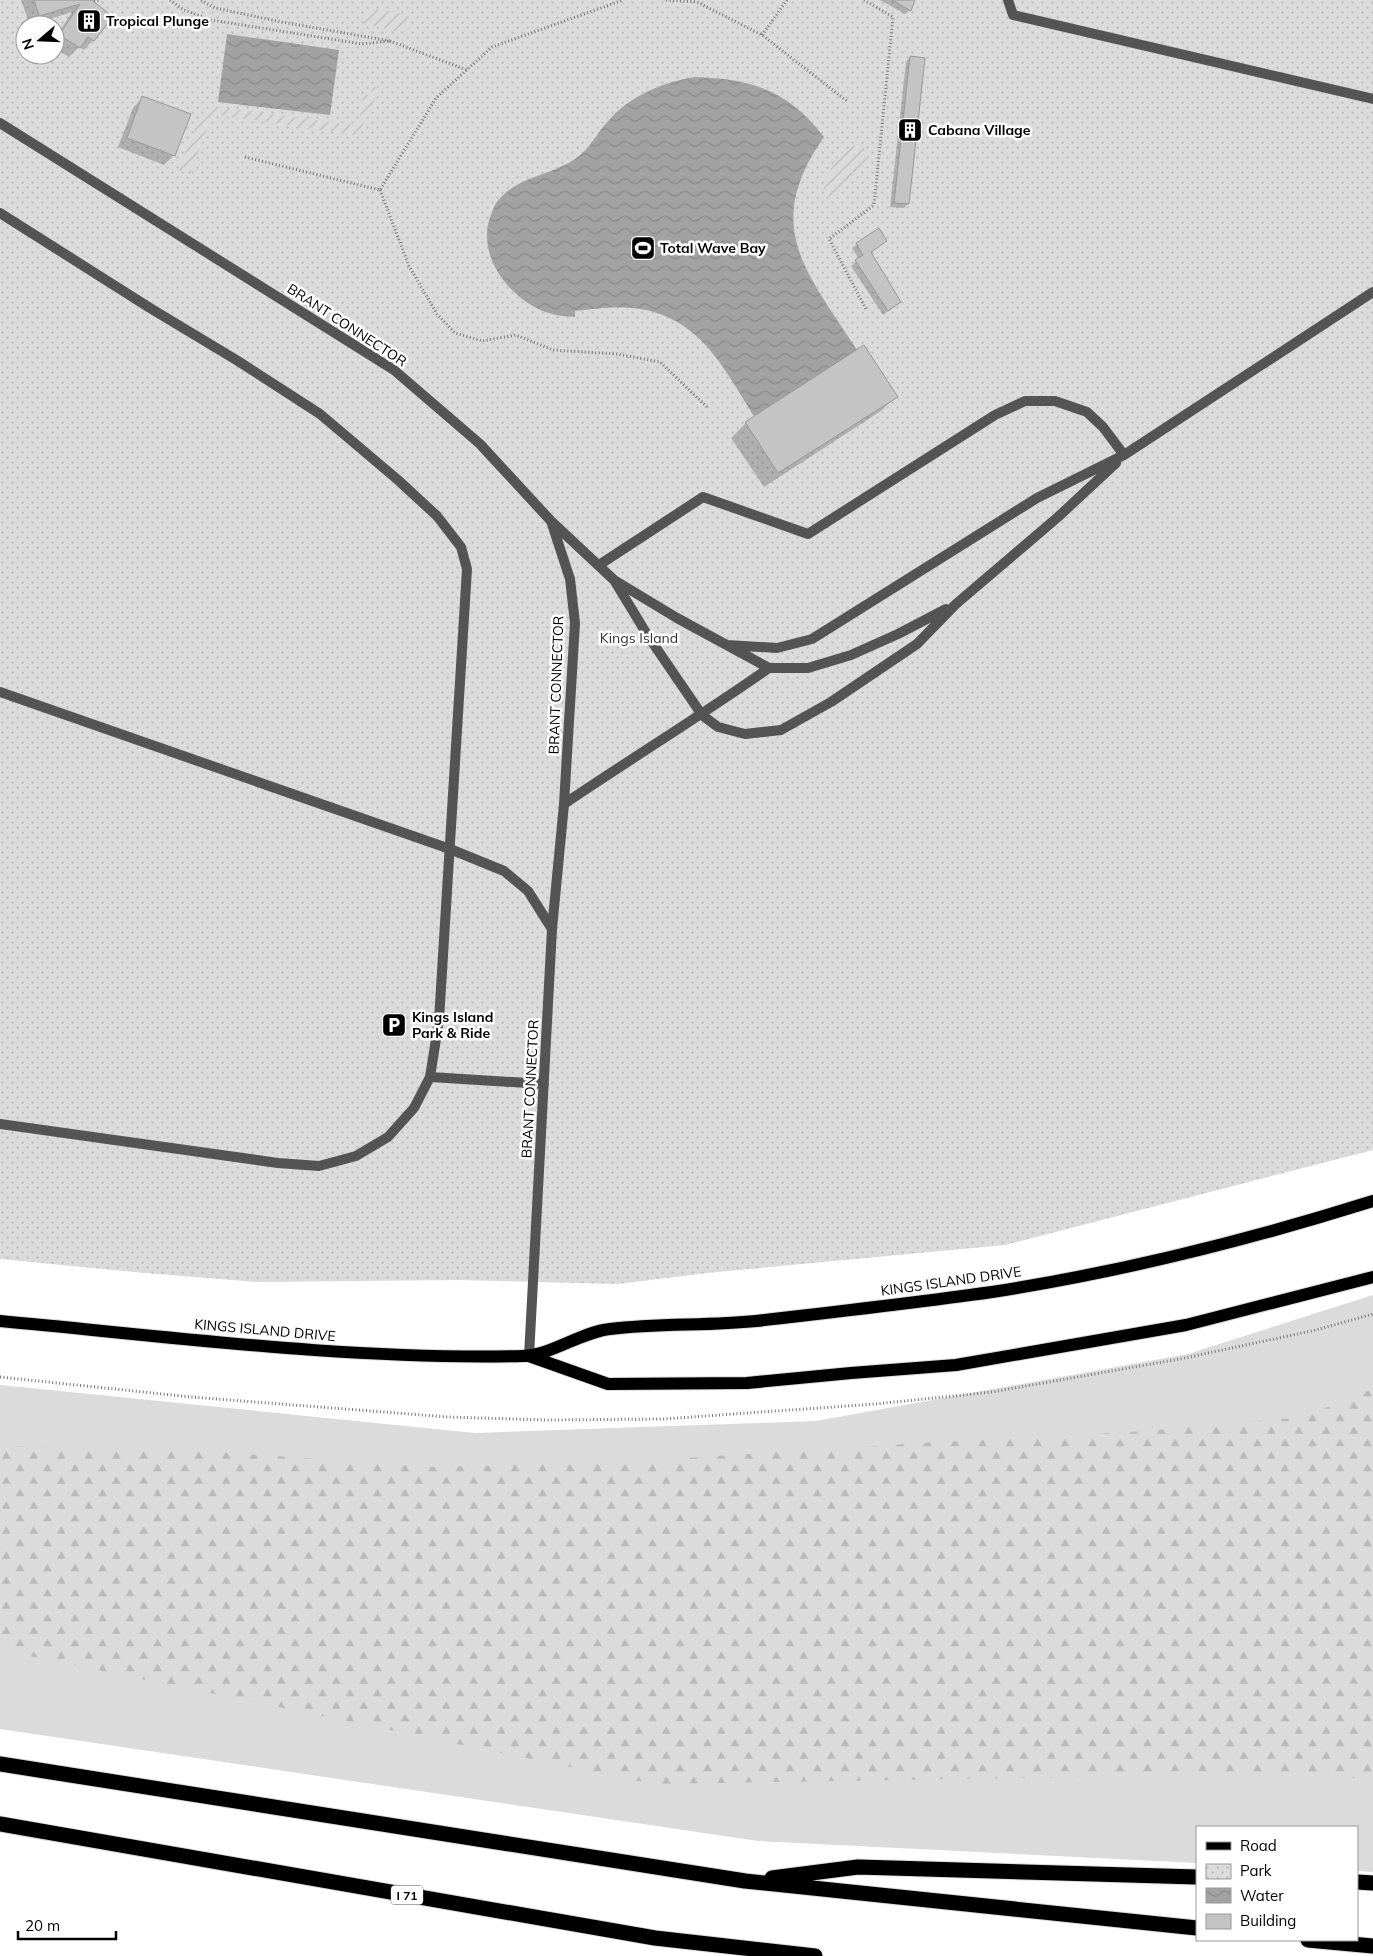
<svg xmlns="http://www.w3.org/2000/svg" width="1373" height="1956" viewBox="0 0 1373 1956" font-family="Mulish,sans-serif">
	<defs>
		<pattern id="forest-firs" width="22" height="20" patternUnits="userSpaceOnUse" patternTransform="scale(1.25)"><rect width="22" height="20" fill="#dbdbdb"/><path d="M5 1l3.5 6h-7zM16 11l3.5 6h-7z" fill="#bababa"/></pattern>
		<pattern id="park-dots" width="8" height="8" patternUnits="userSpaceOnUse" patternTransform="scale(1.25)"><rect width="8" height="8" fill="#dbdbdb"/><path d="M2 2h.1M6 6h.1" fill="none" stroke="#bababa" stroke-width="1.8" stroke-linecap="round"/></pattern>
		<pattern id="garden-furrows" width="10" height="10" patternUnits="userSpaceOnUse" patternTransform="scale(1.25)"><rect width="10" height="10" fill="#dbdbdb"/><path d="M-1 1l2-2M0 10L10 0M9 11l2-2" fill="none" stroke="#bababa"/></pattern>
		<pattern id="water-waves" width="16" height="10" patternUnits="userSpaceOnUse" patternTransform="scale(1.25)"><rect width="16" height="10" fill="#a2a2a2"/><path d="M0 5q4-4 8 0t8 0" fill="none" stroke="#8a8a8a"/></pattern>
	</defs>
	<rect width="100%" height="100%" fill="#fff"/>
	<!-- grass -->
	<path fill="#dbdbdb" d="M1373 1295V1872L1357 1871V1827H1197V1863L758 1841 0 1729V1385L475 1433 816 1421 1188 1354Z"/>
	<!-- forest -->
	<path fill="url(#forest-firs)" d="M1373 1389V1779L1271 1774 653 1784 0 1650V1446L162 1448 426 1467 620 1462 939 1442 1147 1431 1303 1417Z"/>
	<!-- park -->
	<path fill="url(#park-dots)" fill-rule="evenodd" d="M0 0H1373V1150L1005 1245 707 1273 618 1284 458 1280 256 1282 134 1272 0 1259ZM25 25H55V55H25Z"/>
	<!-- garden -->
	<path fill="url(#garden-furrows)" d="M368 8 404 14 410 18 411 24 407 30 400 32 364 24Z
		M373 87 380 88 360 130 354 135 213 114 190 174 178 170 199 118 218 107 359 126 363 95H370Z
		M856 145 863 147 868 155 866 166C860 170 853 173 849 179 844 184 843 191 838 197 830 197 826 196 823 188 830 170 837 151 856 145Z"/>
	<!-- water -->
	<path fill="url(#water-waves)" d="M227 34 339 50 330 115 218 102Z
		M695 77C752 79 788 90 824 137 761 227 807 272 857 350L754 416C723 367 699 315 633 308 614 306 594 309 575 311V317C567 316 559 316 552 314 513 304 474 256 491 215 493 211 494 205 497 202 517 175 554 176 579 156 592 146 599 129 611 118 632 95 664 82 695 77Z"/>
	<!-- shadow -->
	<path fill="#0003" d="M21 0H90L93 40 84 50 79 47 69 57 55 48V38L72 12 30 25Z
		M880 0H914L910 10 905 14Z
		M910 57 908 204 904 208 890 207 906 62Z
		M142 98 174 155 164 165 118 147 133 108Z
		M879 230 886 241 870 253 894 307 883 315 851 266 859 259 852 248Z
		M864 347 896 396 881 411 764 487 731 438 746 423Z"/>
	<!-- building -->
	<path fill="#c4c4c4" stroke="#989898" d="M34 0H92L113 17 94 41 88 37 80 48 59 35 80 4 39 16Z
		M892 0H915L911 11Z
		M910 56 925 58 909 204 894 203Z
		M142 96 191 114 175 156 127 138Z
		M879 228 887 241 871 252 901 302 888 311 855 260 863 255 856 243Z
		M864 345 898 397 778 473 745 422Z"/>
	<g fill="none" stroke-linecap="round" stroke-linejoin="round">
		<defs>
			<path id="primary" d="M0 1321C174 1337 348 1360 523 1356 552 1355 581 1332 610 1329 658 1323 708 1326 756 1321 835 1312 914 1303 992 1292 1121 1272 1249 1240 1373 1201
				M529 1356 608 1384 747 1383 851 1373 956 1365 1186 1325 1373 1277"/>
			<path id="motorway" d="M0 1764 745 1881 1197 1928
				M0 1824 655 1938 815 1956
				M772 1878 858 1867 1197 1877
				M1357 1882 1373 1883
				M1308 1940 1373 1946"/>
		</defs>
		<!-- primary casing -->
		<use href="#primary" stroke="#dbdbdb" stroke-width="14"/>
		<!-- motorway casing -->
		<use href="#motorway" stroke="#dbdbdb" stroke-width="17"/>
		<!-- path -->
		<path stroke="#767676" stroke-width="3" stroke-dasharray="1 2.5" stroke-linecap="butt" d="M170 0 184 10 211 20 362 44 390 41 282 22 215 8 201 0
			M666 0 697 2 762 35 847 101
			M864 0 893 17 874 205 829 239 867 311
			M94 1 101 0
			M762 35 787 0
			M390 41 467 70
			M245 157 380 190 436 98 492 47 623 0
			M380 190 409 266 437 314 455 333 482 341 516 335 553 350 617 354 660 362 707 407
			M0 1377 191 1397 448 1417 549 1420 664 1419 875 1404 992 1392 1180 1359 1316 1330 1373 1314"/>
		<!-- service -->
		<path stroke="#545454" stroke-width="10" d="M1008 0 1013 15 1373 99
			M0 123 394 370 480 444 551 521 570 579 575 623 564 804 552 929 529 1356
			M0 213 150 308 238 361 320 414 398 480 437 516 461 547 467 569 439 1020 430 1077 414 1108 388 1137 356 1156 319 1166 278 1163 0 1124
			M552 522 614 580 677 618 769 668H808L851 655 898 634 946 609
			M599 565 703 497 808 534 995 415 1025 401H1055L1087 412 1103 427 1124 455
			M614 580 648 636 702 715 718 727 745 734 781 730 831 702 917 644 956 604 1058 517 1116 463
			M727 645 777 648 812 639 1037 498 1124 455 1373 292
			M0 692 450 849 504 871 528 891 552 929
			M564 804C632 758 702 715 769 668
			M430 1077 544 1084"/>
		<!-- primary -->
		<use href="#primary" stroke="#000" stroke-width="12"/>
		<!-- motorway -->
		<use href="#motorway" stroke="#000" stroke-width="15"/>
	</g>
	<!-- icons -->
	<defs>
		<symbol id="building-square" viewBox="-11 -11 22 22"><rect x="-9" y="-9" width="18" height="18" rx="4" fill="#000" stroke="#fff"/><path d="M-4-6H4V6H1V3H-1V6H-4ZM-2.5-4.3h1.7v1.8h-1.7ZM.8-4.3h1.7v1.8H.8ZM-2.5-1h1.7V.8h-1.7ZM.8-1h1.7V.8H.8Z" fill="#fff"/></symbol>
		<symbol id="stadium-square" viewBox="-11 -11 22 22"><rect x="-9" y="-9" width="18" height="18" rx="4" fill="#000" stroke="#fff"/><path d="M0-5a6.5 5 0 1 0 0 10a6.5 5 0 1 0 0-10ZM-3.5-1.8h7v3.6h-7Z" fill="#fff"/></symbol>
		<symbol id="parking-square" viewBox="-11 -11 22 22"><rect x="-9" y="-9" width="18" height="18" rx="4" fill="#000" stroke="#fff"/><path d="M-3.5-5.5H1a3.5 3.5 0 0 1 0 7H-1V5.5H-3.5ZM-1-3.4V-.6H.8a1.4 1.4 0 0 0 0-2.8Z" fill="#fff"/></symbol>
	</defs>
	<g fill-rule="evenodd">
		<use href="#building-square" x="75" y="7" width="28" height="28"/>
		<use href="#building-square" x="896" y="116" width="28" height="28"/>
		<use href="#stadium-square" x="629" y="234" width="28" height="28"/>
		<use href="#parking-square" x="380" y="1011" width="28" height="28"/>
	</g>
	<g text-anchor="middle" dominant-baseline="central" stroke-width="5" stroke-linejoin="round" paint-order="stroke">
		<!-- shield labels -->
		<rect fill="#fff" stroke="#4c4c4c" stroke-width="1" x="391" y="1885.5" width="32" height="19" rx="4"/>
		<g font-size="12" font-weight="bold" fill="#000">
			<text x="407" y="1895">I 71</text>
		</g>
		<!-- poi labels -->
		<g font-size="14" font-weight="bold" fill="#000" stroke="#fff" text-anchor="start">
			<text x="106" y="21">Tropical Plunge</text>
			<text x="928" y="130">Cabana Village</text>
			<text x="660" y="248">Total Wave Bay</text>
			<text x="412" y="1017">Kings Island<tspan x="412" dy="16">Park &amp; Ride</tspan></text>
		</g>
		<!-- street labels -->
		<g font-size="14" fill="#000" stroke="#fff">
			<text transform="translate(347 325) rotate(33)">BRANT CONNECTOR</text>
			<text transform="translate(556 685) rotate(-88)">BRANT CONNECTOR</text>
			<text transform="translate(530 1089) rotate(-87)">BRANT CONNECTOR</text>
			<text transform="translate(951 1281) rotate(-8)">KINGS ISLAND DRIVE</text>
			<text transform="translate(265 1330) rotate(5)">KINGS ISLAND DRIVE</text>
		</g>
		<!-- park labels -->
		<g font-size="14" fill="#323232" stroke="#fff">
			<text x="639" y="638">Kings Island</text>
		</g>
	</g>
	<!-- legend -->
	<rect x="1196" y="1826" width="162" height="115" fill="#ffffff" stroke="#999999"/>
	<rect x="1206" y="1842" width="25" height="8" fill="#000000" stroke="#999999"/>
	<text x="1240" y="1851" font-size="15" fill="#000000">Road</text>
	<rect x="1206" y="1864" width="25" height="15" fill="url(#park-dots)" stroke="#999999"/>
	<text x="1240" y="1876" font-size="15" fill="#000000">Park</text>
	<rect x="1206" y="1888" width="25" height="15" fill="url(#water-waves)" stroke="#999999"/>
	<text x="1240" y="1901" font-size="15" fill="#000000">Water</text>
	<rect x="1206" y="1914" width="25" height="15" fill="#c4c4c4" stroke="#999999"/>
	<text x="1240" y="1926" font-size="15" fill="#000000">Building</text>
	<!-- north arrow -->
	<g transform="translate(40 40) rotate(251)"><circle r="24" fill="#ffffff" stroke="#999999"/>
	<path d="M0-4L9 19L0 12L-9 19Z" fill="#000000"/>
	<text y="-8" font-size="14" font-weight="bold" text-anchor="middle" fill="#000000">N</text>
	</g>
	<!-- scale -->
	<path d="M18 1931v8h98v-8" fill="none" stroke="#000000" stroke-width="2.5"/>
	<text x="25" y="1931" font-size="15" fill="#000000" stroke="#ffffff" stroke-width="4" paint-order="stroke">20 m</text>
</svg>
